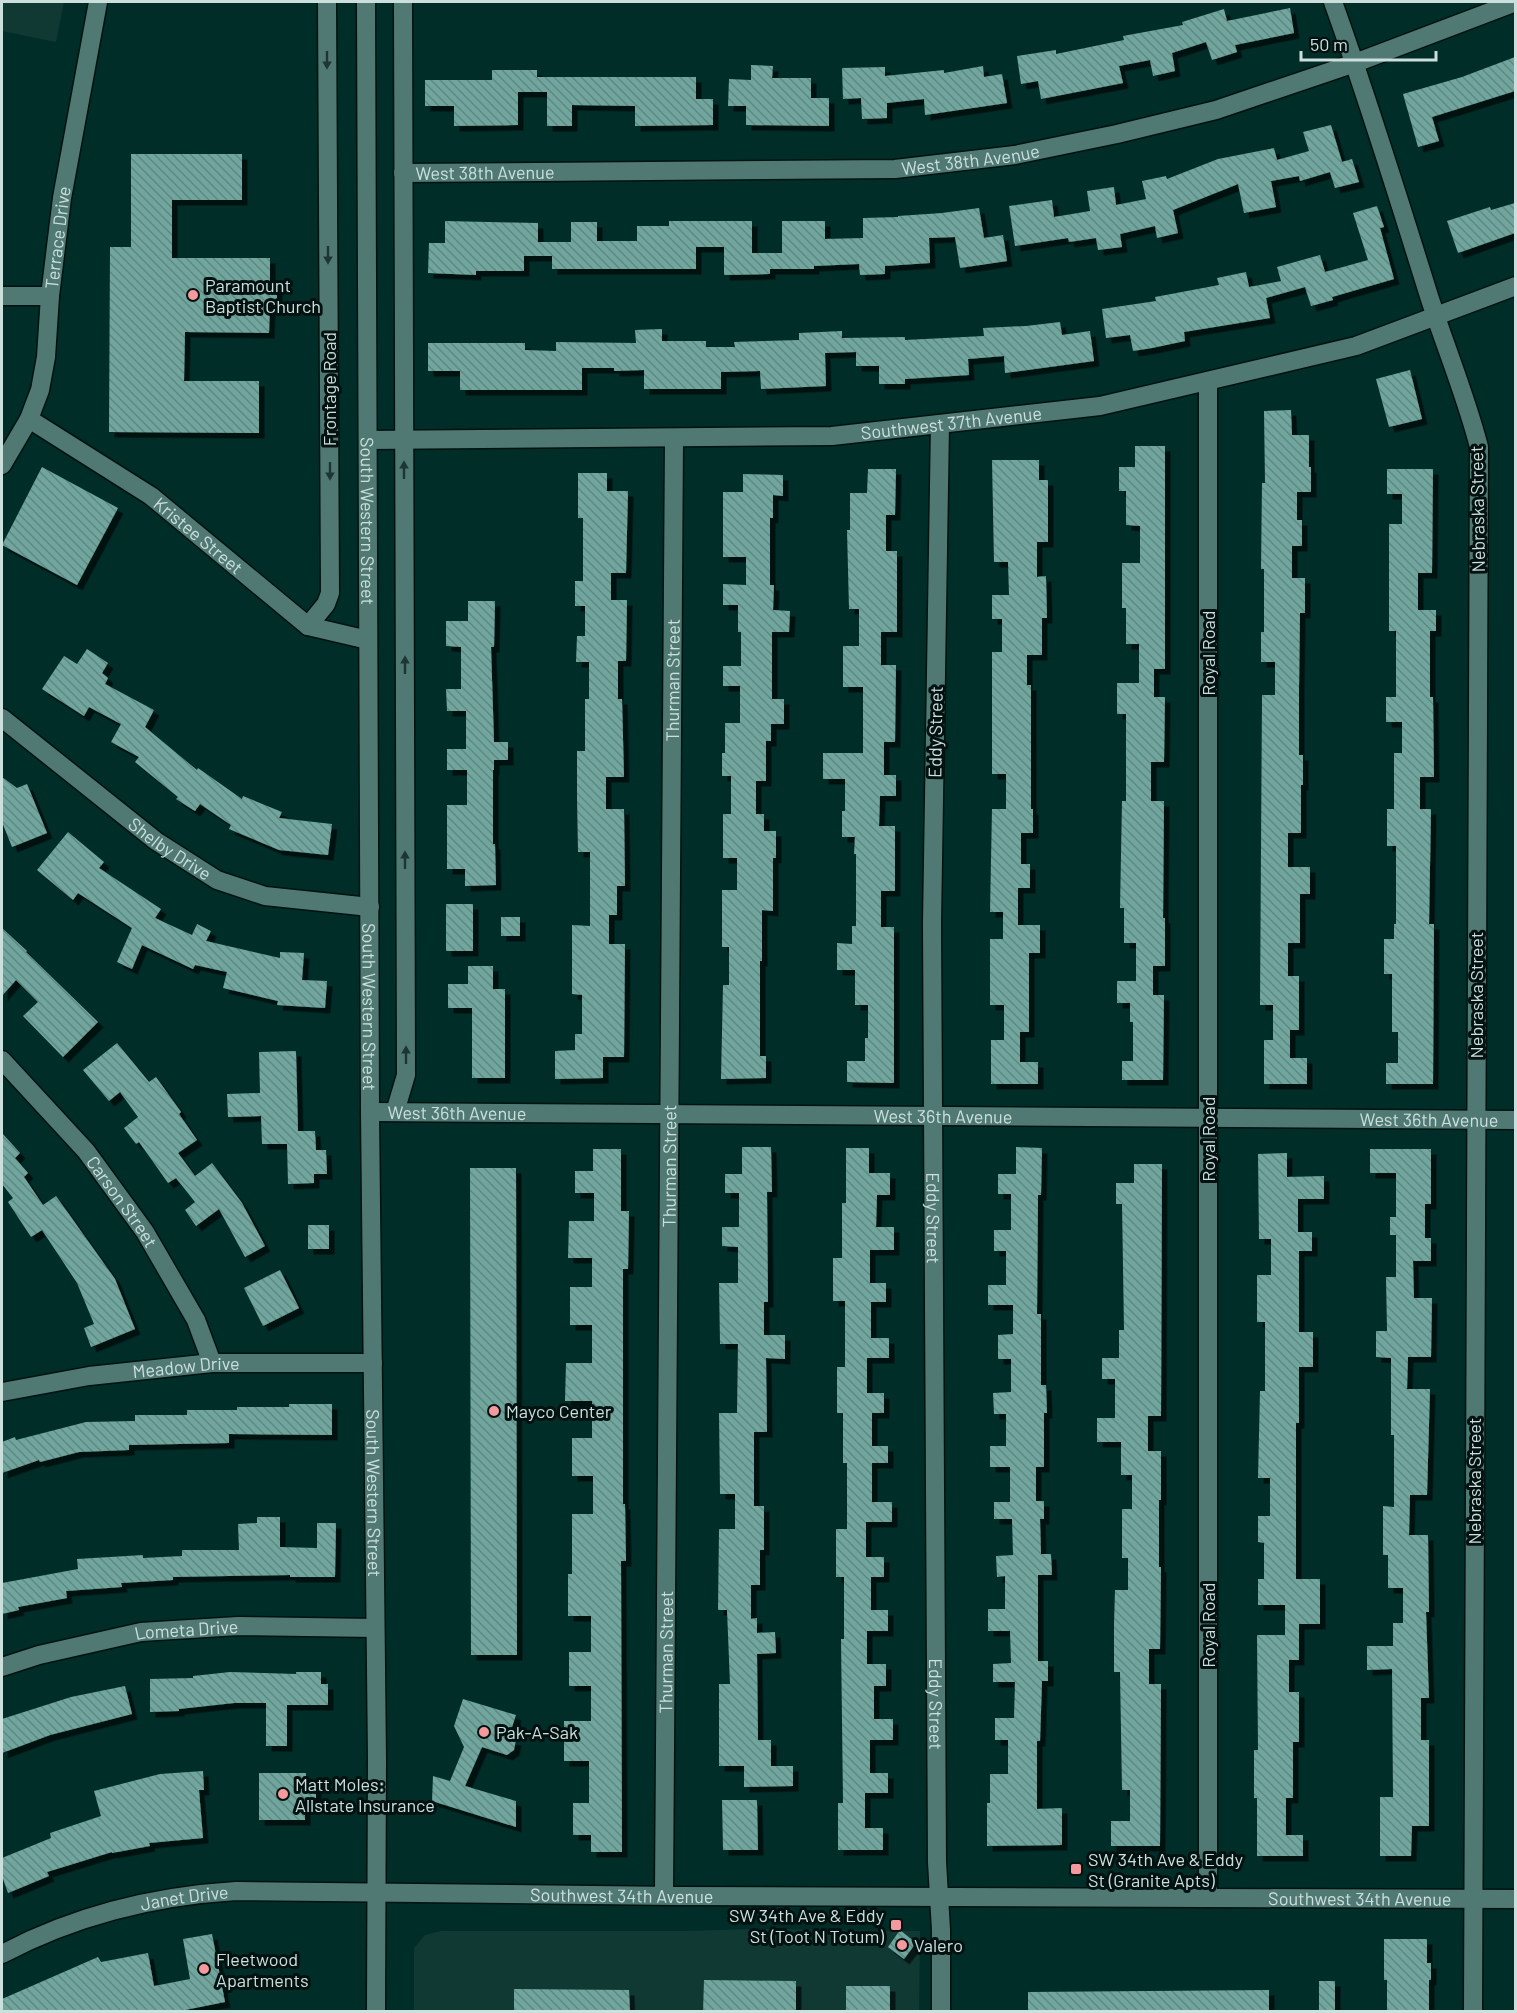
<svg xmlns="http://www.w3.org/2000/svg" width="1517" height="2013" viewBox="0 0 1517 2013" font-family="Barlow,sans-serif">
	<defs>
		<pattern id="building-back-hatch" width="6" height="6" patternUnits="userSpaceOnUse" patternTransform="scale(1.5)"><rect width="6" height="6" fill="#6fa69e"/><path d="M-1 5l2 2M0 0l6 6M5-1l2 2" fill="none" stroke="#608882"/></pattern>
		<filter id="shadow"><feDropShadow dx="5.5" dy="5.5" stdDeviation="0" flood-color="#0009"/></filter>
	</defs>
	<rect width="100%" height="100%" fill="#012d29"/>
	<!-- built -->
	<path fill="#113934" d="M2 2H64L56 42 2 31Z
		M752 1929 920 1931 919 2011H414V1948L425 1935 441 1931H687Z"/>
	<!-- building -->
	<path fill="url(#building-back-hatch)" filter="url(#shadow)" d="M1290 8 1294 33 1235 45 1237 52 1212 60 1206 42 1172 53 1175 71 1153 76 1150 60 1119 66 1123 83 1041 99 1038 81 1021 84 1017 56 1056 50V54L1124 40 1123 36 1183 25 1182 22 1224 9 1227 21Z
		M1515 57V91L1432 117 1439 141 1418 147 1403 94 1462 77Z
		M751 65 773 66 772 78H811V98H829V126L746 125V106H728L729 79 751 80Z
		M983 66 984 77 1002 74 1007 103 925 115 924 99 887 103V118L862 119 861 98 843 99 842 68 885 67V76L944 70V73Z
		M492 70H537V77H696V99H713V125L635 126V106L572 105V126H547V92H518V125L454 126V106H425V80H492Z
		M1331 125 1342 162 1352 159 1359 182 1335 188 1330 172 1300 181 1299 176 1271 181 1276 207 1244 213 1238 184 1173 210 1178 233 1157 238 1155 226 1120 234 1122 247 1098 250 1096 238 1069 242 1068 238 1015 246 1009 206 1052 200 1054 217 1090 211 1087 191 1114 187 1116 205 1146 199 1142 181 1166 176 1167 179 1218 159 1274 148 1277 160 1309 151 1303 132Z
		M131 154H242V200H172V258H270V285H277V304H270L269 333 185 332 184 381H259V433L109 432 110 247H131Z
		M1515 203V233L1458 253 1447 221 1490 207 1491 210Z
		M1377 206 1384 227 1380 228 1394 279 1332 297 1333 300 1311 306 1305 287 1266 298 1270 318 1184 332 1185 341 1152 348 1133 351 1130 335 1106 338 1102 309 1156 301 1155 297 1219 285 1217 278 1246 272 1249 287 1281 281 1277 267 1320 255 1325 272 1368 260 1353 213Z
		M979 208 984 238 1003 235 1007 261 960 268 955 237 929 238 930 263 885 266V274L860 275 859 264 814 266V269H770V274L724 275V247H696V269H552V256H524V271H476V275L428 273 429 243H445V221L538 223V242H571V222H597V241H637V226H669V221H752V253H782V221H825V239L863 238V218L898 217V216L942 213Z
		M1060 322 1062 335 1090 331 1094 361 1005 373 1004 356 968 359 969 375 905 379V384H879V366H856V352L825 353 826 386 761 389 760 371 721 372V389H644V370L614 371V368H582V390H460V371H428V343H525V350L556 351V342L636 343 635 330 662 329V341H706V347H735L734 342 799 340V333L842 331V338L905 337V340L984 336 983 328 1026 326Z
		M1410 370 1422 419 1389 427 1376 379Z
		M1291 410 1292 435H1309V467H1311V492H1297V520H1302V546H1292V578H1305V613H1300L1299 687V755H1303V785H1301V833H1288V867H1310V894H1300V943H1288V976H1299V1030H1290V1058H1307V1084H1264V1040H1273V1005H1260L1262 695H1275V662H1261V632H1264V569H1261L1262 483H1265L1264 411Z
		M1135 446H1165V669H1154V697H1165L1164 762H1151V801H1164L1163 918H1165V966H1153V995H1164L1163 1080H1122V1061H1133V1022H1130V1003H1117V981H1136V943H1124V908H1120L1122 801H1126V714H1117V683H1139V644H1126V608H1122V563H1140V526L1126 525V491H1119V467H1135Z
		M992 460H1039V480H1048V542H1037V577L1046 576 1047 618H1042V655H1027V685H1031V809H1033V833H1021V864H1030V888H1018V925H1040V953H1029V1032H1020V1062H1038V1084H991V1040H1004V1005H990V939H1003V912H990L992 809H1006V774H992V652H1002V619H992V595H1009L1008 562H994Z
		M42 467 118 508 77 585 2 545Z
		M868 469H896L895 515H886V551H897V632H881V665H896L895 742H884V775H896V796H880L879 826H895V891H881V927H894V1083L847 1082V1061H865V1038H868V1005H855V970H837V943L852 944V926H856V854H854L855 837H842V811H845V779H823V753H863V687H843V646H859V609H849L847 530H850V493H867Z
		M1387 469H1433L1432 573H1418V610H1436V631H1430V697H1433L1434 777H1420V809H1431L1429 924H1434L1433 1084H1386V1063H1398V1032H1392V974H1384V939H1394V924H1396V846H1387V809H1394V753H1402V722H1386V697H1396V631H1389V524H1402V494H1387Z
		M578 473H607V491H628L626 573H611V600H627L626 661H618V699H622L624 777H606V809H624L625 886H617V915H609V944H625L624 1057H603V1078L555 1079V1051L575 1050V1034H582V995L572 994V925L590 926V852H578L577 797V751H585V699H589V662H576L577 636H585V606H575V581H583V518H578Z
		M743 474 783 475V496L773 495V518H770V585H774L773 610 790 611 789 632H772V699H784V724H771V741H766V781H756V814H764V831H776V858H773V911L762 910V961H760V1056H766V1078L721 1079 723 985H729V947H722V890H737V858H723V814H731V776H722V753H725V723H740V686H723V666H741V632H738V605H723V584L746 585V557H723V492H743Z
		M468 601H495L494 647H491L494 742H508V760H494V770H493V844H495L496 885 465 886V869H447V805H467V770H447V749H466V711H447L446 689H461V647L446 646V621H468Z
		M87 649 108 663 102 673 108 678 105 684 154 710 145 727 197 770 198 768 242 799 243 796 282 812 279 818 332 824 328 855 279 850 229 829 231 825 200 804 195 811 176 799 178 797 135 762 139 757 111 742 121 724 89 707 84 716 42 689 64 656 77 664Z
		M2 777 17 788 27 784 47 833 12 847 2 822Z
		M68 832 104 862 99 868 161 909 155 918 192 935 197 924 211 931 206 941 280 958V952L304 953 302 980 327 981 325 1008 277 1005 278 1001 223 988 227 972 195 965 193 969 142 945 132 969 117 962 132 928 78 893 73 900 37 870Z
		M446 904H473V951H446Z
		M501 917H520V936H501Z
		M2 928 27 951 26 952 98 1022 63 1057 23 1016 38 1002 16 980 2 996Z
		M468 966H493V989H505V1078H472V1008H448V984H468Z
		M117 1043 149 1082 156 1077 181 1112 179 1114 197 1140 178 1153 195 1176 212 1163 242 1203 265 1246 245 1257 219 1209 196 1226 185 1210 195 1202 176 1178 168 1183 139 1142 136 1144 124 1128 138 1117 120 1092 109 1101 83 1070Z
		M296 1051 298 1131H315L316 1150H326L327 1174H314V1183L288 1184 287 1144H262L261 1116 228 1117 227 1094 260 1093 259 1052Z
		M2 1133 20 1153 15 1158 28 1173 24 1177 43 1205 56 1196 115 1279 135 1329 91 1347 84 1328 94 1324 77 1283 42 1230 31 1237 8 1202 13 1198 2 1184Z
		M742 1147H771L772 1192H767L768 1302H764V1335H785V1359L766 1358 767 1432H754V1506H764V1550H760V1585H751V1619L757 1618V1633L775 1632 776 1653 757 1654 758 1740H771V1766H793V1786L744 1787V1766H719V1684H730L727 1610H718L719 1529H735V1494H720L719 1413H737L738 1344H720L719 1283H738V1247L722 1246V1227H739V1193H725V1174H742Z
		M1016 1147 1042 1148 1041 1195H1038L1037 1314H1041V1385H1046L1047 1413H1044V1467H1036V1501H1044V1519H1040L1041 1554H1051L1052 1575H1038V1661H1048V1681H1042L1040 1741H1037V1809L1062 1808V1845L987 1846V1803H990V1774H1008V1740H995V1718H1014L1015 1682H993V1664L1011 1663 1010 1631H988V1609H1005V1576L997 1577 996 1556 1013 1555 1012 1519H994V1502H1010V1467H990V1446H1006V1414H994L993 1393 1011 1392V1359H998V1335L1013 1334V1305H988V1285H1006V1251H994V1230H1011V1194H998V1174H1016Z
		M846 1148H869V1173H890V1195H877L876 1227H894V1250H870V1283H886V1302H871V1338H889V1358H867V1393H884V1413H872V1446H888V1463H872V1502H892V1522H866V1557H884V1577H871V1610H888V1631H867V1664H886V1686H874V1719H893V1740H870V1773H888V1793H865V1828H883V1850H838V1803H843L841 1639H844V1577H836V1529H847V1463H843V1413H837V1367H845V1301H833V1258H842V1203H846Z
		M593 1149H621V1211H629L628 1269H623V1504H625L626 1561H621L622 1852H591V1835H573V1803H589V1761H564V1721H591V1686H569V1652H591V1616H568V1574H572V1514H593V1476H572V1438H592V1401H565L566 1363H592V1325H570V1287H592V1258H568L569 1221H594V1193H575V1171H593Z
		M1370 1149H1431V1204H1425V1238H1431V1261H1413L1414 1298H1432L1431 1357H1408L1407 1389H1430L1427 1495H1410L1409 1535H1428L1429 1612H1426L1429 1698H1421V1740H1429V1826H1412L1411 1856H1380V1797H1393L1392 1669 1367 1670V1646H1393V1623H1403V1588H1388V1555H1383V1506L1394 1507V1435H1391V1358L1376 1357V1331H1387L1386 1277H1396V1235H1390V1217H1396V1173H1370Z
		M1287 1153V1177L1324 1176V1199H1298V1232H1312V1251H1299V1332H1313V1367H1299V1423H1296V1579H1320V1624H1299V1660H1289V1692H1299V1742H1293V1798H1286V1835H1303V1856H1257V1798H1254V1750H1258L1257 1635H1285V1605H1258V1579H1264V1543L1258 1542V1516H1270V1478H1258L1260 1391H1265V1322H1257V1275H1271V1239H1259L1258 1154Z
		M1134 1164H1162L1161 1416H1148V1451H1161V1500H1159V1567H1161L1160 1649H1149V1684H1161L1160 1846H1111V1821H1130V1790H1122L1120 1672H1114V1624L1115 1590H1128V1558H1122V1509H1132V1475H1121V1442H1097V1418H1115V1379H1102V1358H1119V1330H1124L1122 1204H1116V1183H1134Z
		M470 1168H516L517 1655H471Z
		M308 1225H329V1249H308Z
		M280 1270 299 1308 263 1326 244 1288Z
		M289 1404H332V1435L229 1434V1443L129 1445V1450L79 1452 40 1462 39 1460 2 1473V1442L15 1437 16 1440 86 1422 135 1421V1415H187V1410H237V1407H289Z
		M257 1517H280V1547L317 1548V1523H336L335 1577H290V1575L173 1577V1580L121 1583 122 1587 66 1591 67 1598 18 1607 19 1610 2 1614V1583L78 1569 77 1559 143 1555V1558L182 1556V1550H239L238 1524 257 1523Z
		M230 1672 296 1674V1672H321V1684H328V1705H287V1746H266V1703H234L179 1709V1711L150 1712V1679L193 1678V1676Z
		M125 1686 132 1714 50 1735 2 1753V1719L71 1697Z
		M463 1699 516 1715 508 1739 516 1740 514 1750 507 1755 482 1747 465 1786 516 1801V1827L432 1801 433 1776 450 1781 464 1747 454 1726Z
		M203 1771 204 1790H199L203 1838 149 1843 150 1846 112 1853V1852L47 1872 49 1876 8 1893 2 1876V1858L51 1838 50 1833 101 1816 94 1791 160 1774Z
		M259 1773H306V1784H316V1798H305V1820H259Z
		M722 1800H757L758 1850H723Z
		M900 1930 916 1943 904 1959 888 1947Z
		M212 1934 225 2002 175 2012H2V1999L98 1957 101 1962 148 1953 154 1986 190 1979 183 1939Z
		M1384 1939H1427V1963H1431V1980H1429V2012H1387V1980H1384Z
		M704 1980 796 1981V2012H703Z
		M1319 1981H1335V2012H1319Z
		M846 1986H890V2012H846Z
		M514 1989 629 1990 630 2012H514Z
		M1269 1990V2012H1028V1992Z"/>
	<g fill="none" stroke-linecap="round" stroke-linejoin="round">
		<defs>
			<g id="street">
				<path d="M1333 2C1368 99 1398 197 1429 296 1445 346 1466 396 1479 447L1473 2012"/>
				<path id="s1" d="M403 173 895 169 1015 155 1117 134 1216 110 1355 63 1516 2"/>
				<path id="s2" d="M29 419 151 496 308 626 368 640"/>
				<path id="s3" d="M940 424 932 923 937 1862 941 1930V2012"/>
				<path id="s4" d="M368 440 832 436 1100 406 1356 346 1516 286"/>
				<path d="M308 626 326 604 330 593 327 2"/>
				<path id="s5" d="M2 718 156 841 217 880 265 896 370 907"/>
				<path id="s6" d="M2 1060 86 1151 145 1232 196 1320 212 1363"/>
				<path id="s7" d="M370 1112 1516 1120"/>
				<path d="M395 1112 406 1075 403 2"/>
				<path id="s8" d="M2 1392 89 1376 212 1363H373"/>
				<path id="s9" d="M2 1667 39 1655 141 1632 238 1626 375 1628"/>
				<path id="s10" d="M664 1895 674 438"/>
				<path d="M1208 1898V381"/>
			</g>
			<g id="secondary">
				<path id="s11" d="M366 2 370 1112 377 1760 376 2012"/>
				<path d="M2 296H50"/>
				<path id="s12" d="M2 465 29 419 40 390 46 357 50 296 62 198 98 2"/>
				<path id="s13" d="M2 1954C74 1916 154 1896 236 1891L676 1896 1516 1899"/>
			</g>
		</defs>
		<!-- street casing -->
		<use href="#street" stroke="#011311" stroke-width="21"/>
		<!-- secondary casing -->
		<use href="#secondary" stroke="#011311" stroke-width="21"/>
		<!-- street -->
		<use href="#street" stroke="#507973" stroke-width="18"/>
		<!-- secondary -->
		<use href="#secondary" stroke="#507973" stroke-width="18"/>
	</g>
	<!-- one-way arrows -->
	<defs><path id="oneway-solid" d="M-6-.8H1V-3.2L6.5 0L1 3.2V.8H-6Z" transform="scale(1.5)"/></defs>
	<g fill="#1e3633">
		<use href="#oneway-solid" transform="translate(327 60) rotate(90)"/>
		<use href="#oneway-solid" transform="translate(328 255) rotate(90)"/>
		<use href="#oneway-solid" transform="translate(404 470) rotate(-90)"/>
		<use href="#oneway-solid" transform="translate(330 471) rotate(90)"/>
		<use href="#oneway-solid" transform="translate(405 665) rotate(-90)"/>
		<use href="#oneway-solid" transform="translate(405 860) rotate(-90)"/>
		<use href="#oneway-solid" transform="translate(406 1055) rotate(-90)"/>
	</g>
	<!-- markers -->
	<g fill="#f49a9f" stroke="#031210" stroke-width="2">
		<circle cx="193" cy="295" r="6"/>
		<circle cx="494" cy="1411" r="6"/>
		<circle cx="484" cy="1732" r="6"/>
		<circle cx="283" cy="1794" r="6"/>
		<rect x="1070" y="1863" width="12" height="12" rx="3"/>
		<rect x="890" y="1919" width="12" height="12" rx="3"/>
		<circle cx="902" cy="1945" r="6"/>
		<circle cx="204" cy="1969" r="6"/>
	</g>
	<g text-anchor="middle" dominant-baseline="central" stroke-width="6" stroke-linejoin="round" paint-order="stroke">
		<!-- street labels -->
		<g font-size="18" fill="#cbe0dd" stroke="#031210">
			<text stroke="none"><textPath href="#s1" startOffset="568">West 38th Avenue</textPath></text>
			<text stroke="none"><textPath href="#s1" startOffset="82">West 38th Avenue</textPath></text>
			<text stroke="none"><textPath href="#s12" startOffset="238">Terrace Drive</textPath></text>
			<text transform="translate(329 389) rotate(-90)">Frontage Road</text>
			<text stroke="none"><textPath href="#s4" startOffset="584">Southwest 37th Avenue</textPath></text>
			<text transform="translate(1477 509) rotate(-91)">Nebraska Street</text>
			<text stroke="none"><textPath href="#s11" startOffset="519">South Western Street</textPath></text>
			<text stroke="none"><textPath href="#s2" startOffset="206">Kristee Street</textPath></text>
			<text transform="translate(1208 653) rotate(-90)">Royal Road</text>
			<text stroke="none"><textPath href="#s10" startOffset="1215">Thurman Street</textPath></text>
			<text transform="translate(935 732) rotate(-89)">Eddy Street</text>
			<text stroke="none"><textPath href="#s5" startOffset="213">Shelby Drive</textPath></text>
			<text transform="translate(1476 995) rotate(-90)">Nebraska Street</text>
			<text stroke="none"><textPath href="#s11" startOffset="1005">South Western Street</textPath></text>
			<text stroke="none"><textPath href="#s7" startOffset="87">West 36th Avenue</textPath></text>
			<text stroke="none"><textPath href="#s7" startOffset="573">West 36th Avenue</textPath></text>
			<text stroke="none"><textPath href="#s7" startOffset="1059">West 36th Avenue</textPath></text>
			<text transform="translate(1208 1139) rotate(-90)">Royal Road</text>
			<text stroke="none"><textPath href="#s10" startOffset="729">Thurman Street</textPath></text>
			<text stroke="none"><textPath href="#s6" startOffset="186">Carson Street</textPath></text>
			<text stroke="none"><textPath href="#s3" startOffset="794">Eddy Street</textPath></text>
			<text stroke="none"><textPath href="#s8" startOffset="186">Meadow Drive</textPath></text>
			<text transform="translate(1474 1481) rotate(-90)">Nebraska Street</text>
			<text stroke="none"><textPath href="#s11" startOffset="1491">South Western Street</textPath></text>
			<text transform="translate(1208 1625) rotate(-90)">Royal Road</text>
			<text stroke="none"><textPath href="#s9" startOffset="189">Lometa Drive</textPath></text>
			<text stroke="none"><textPath href="#s10" startOffset="243">Thurman Street</textPath></text>
			<text stroke="none"><textPath href="#s3" startOffset="1280">Eddy Street</textPath></text>
			<text stroke="none"><textPath href="#s13" startOffset="630">Southwest 34th Avenue</textPath></text>
			<text stroke="none"><textPath href="#s13" startOffset="192">Janet Drive</textPath></text>
			<text stroke="none"><textPath href="#s13" startOffset="1368">Southwest 34th Avenue</textPath></text>
		</g>
		<!-- poi labels -->
		<g font-size="18" fill="#cbe0dd" stroke="#031210" text-anchor="start">
			<text x="205" y="285">Paramount<tspan x="205" dy="21">Baptist Church</tspan></text>
			<text x="506" y="1411">Mayco Center</text>
			<text x="496" y="1732">Pak-A-Sak</text>
			<text x="295" y="1784">Matt Moles:<tspan x="295" dy="21">Allstate Insurance</tspan></text>
			<text x="1088" y="1859">SW 34th Ave &amp; Eddy<tspan x="1088" dy="21">St (Granite Apts)</tspan></text>
			<text x="884" y="1915" text-anchor="end">SW 34th Ave &amp; Eddy<tspan x="884" dy="21">St (Toot N Totum)</tspan></text>
			<text x="914" y="1945">Valero</text>
			<text x="216" y="1959">Fleetwood<tspan x="216" dy="21">Apartments</tspan></text>
		</g>
	</g>
	<!-- border -->
	<rect width="1517" height="2013" fill="none" stroke="#cbe0dd" stroke-width="6"/>
	<!-- scale -->
	<path d="M1301 51v9h135v-9" fill="none" stroke="#cbe0dd" stroke-width="3"/>
	<text x="1310" y="51" font-size="18" fill="#cbe0dd" stroke="#031210" stroke-width="4.5" paint-order="stroke">50 m</text>
</svg>
